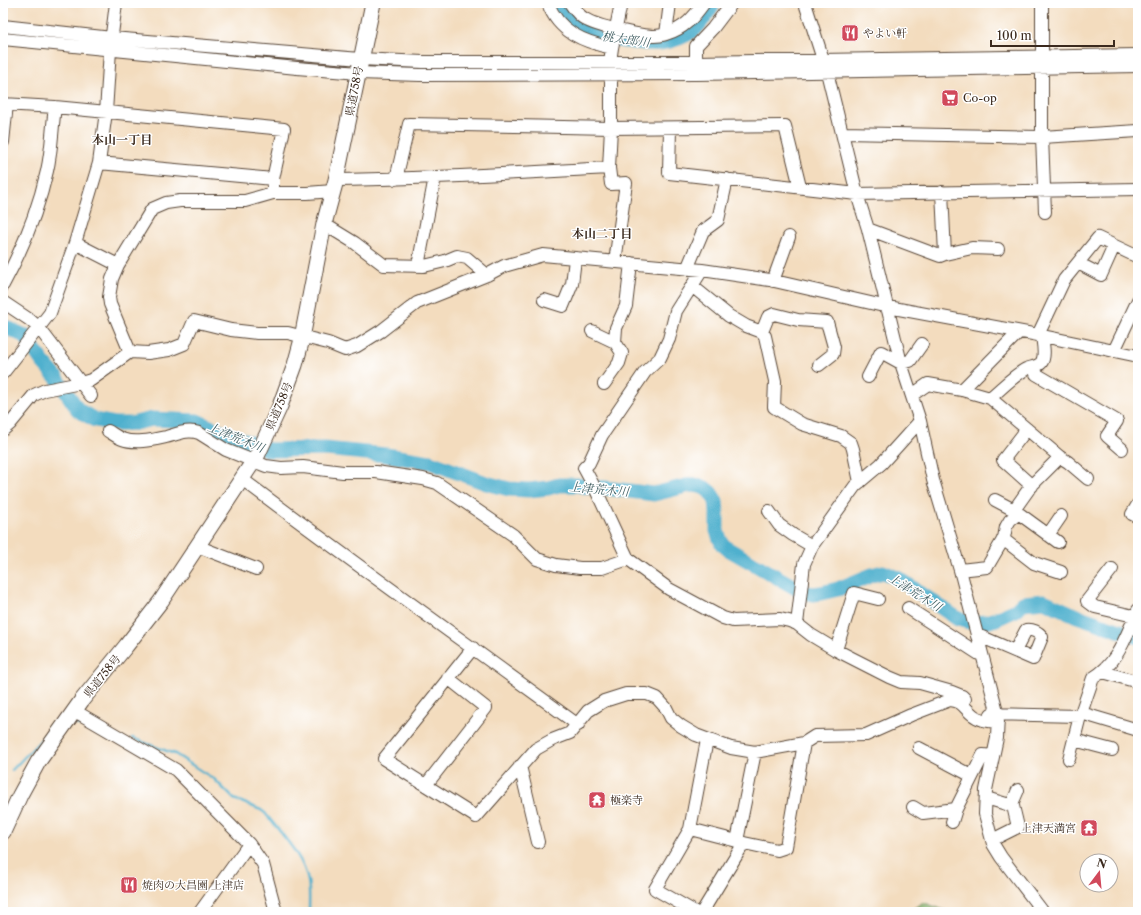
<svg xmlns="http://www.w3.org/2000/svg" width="1141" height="915" viewBox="0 0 1141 915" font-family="'Libre Caslon Text','Noto Serif JP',serif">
	<rect width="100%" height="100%" fill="#fff"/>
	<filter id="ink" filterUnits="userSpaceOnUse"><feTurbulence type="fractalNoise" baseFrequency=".025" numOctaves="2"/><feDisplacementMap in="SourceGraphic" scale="8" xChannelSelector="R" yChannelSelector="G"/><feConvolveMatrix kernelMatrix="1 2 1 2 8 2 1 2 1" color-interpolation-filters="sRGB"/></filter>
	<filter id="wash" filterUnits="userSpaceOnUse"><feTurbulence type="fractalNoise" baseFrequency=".012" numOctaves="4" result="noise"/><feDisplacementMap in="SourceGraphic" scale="16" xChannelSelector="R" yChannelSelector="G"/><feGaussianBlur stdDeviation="0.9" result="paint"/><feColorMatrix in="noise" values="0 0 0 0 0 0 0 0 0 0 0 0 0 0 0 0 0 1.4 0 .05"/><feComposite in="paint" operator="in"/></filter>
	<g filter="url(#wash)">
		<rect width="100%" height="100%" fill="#f3dcbe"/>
		<!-- forest -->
		<path fill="#7ba860" stroke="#5b693f" d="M923 902 950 912H910Z"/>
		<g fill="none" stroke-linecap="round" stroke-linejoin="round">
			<!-- stream -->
			<path stroke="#50b0ce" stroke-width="2.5" d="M73 723 95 729
				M132 738 175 754 214 779 234 799 261 810 265 813C281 834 303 855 308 881 310 891 309 902 309 912
				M12 770 58 722"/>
			<!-- river -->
			<path stroke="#50b0ce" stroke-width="15" d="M559 3C571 33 604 39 633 42 642 43 651 44 660 43 672 41 684 37 694 30 701 25 709 10 714 3
				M3 326 25 336 42 361 57 378 78 410 95 420 116 424H131L152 419 197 421 221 432 269 450 325 449 386 455 430 462 486 483 509 489 529 490 548 488 559 485H577L588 487 605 488 654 494 686 486 693 485 700 486 705 488 710 492 716 501 717 512V531L722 544 728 549 803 592 813 594 821 593 838 589 872 575 883 572 898 578 958 619 973 623 986 622 996 619 1016 610 1023 603 1044 601 1077 616 1138 637"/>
		</g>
	</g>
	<g filter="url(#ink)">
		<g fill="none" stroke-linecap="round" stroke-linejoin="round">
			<defs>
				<path id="minor" d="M548 3C558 32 584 42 612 48L610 62
					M570 3C574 9 579 16 585 19 595 26 641 36 654 36 658 36 663 35 666 34 684 29 694 17 704 3
					M805 3 827 72 857 194 868 229 901 363 920 421 933 480 960 570 998 715 997 738 986 790 985 814 993 844 1001 857 1043 912
					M1042 3V137L1045 212
					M3 26 112 38 360 59 423 62H696L1138 55
					M666 34 670 3
					M3 39 297 68 359 73 420 75 697 74 1138 66
					M612 48 621 3
					M696 62V46L713 28 732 3
					M611 75V128L609 168 611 184 626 183 615 262
					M3 104 55 107 284 129 273 179V193
					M670 128 669 173 857 194 1138 189
					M843 133 1042 137 1138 131
					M3 142 7 104
					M99 163 273 179
					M396 179 409 124 611 128 785 126 800 187
					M336 180C427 179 518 173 609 168
					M324 224 355 243 384 265 424 266 445 261 457 256 467 258 487 275
					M868 229 940 256 945 254 942 192
					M75 243 118 265
					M945 254 972 248 998 249
					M1078 263 1101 275 1114 246
					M418 266 435 177
					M687 269 703 231 718 220 727 179
					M702 270 676 311 669 339 660 358 645 372 602 435 589 463 584 468 597 492 628 559 669 589 723 618 733 621 780 619 789 621 797 624 811 635 836 650 889 677 901 682 920 683 952 692 962 696 965 699
					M773 281 789 237
					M3 285C22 250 38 211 47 171 52 150 52 128 55 107
					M692 286 729 316 746 326 762 332 765 336 775 381 774 407 802 424 841 436 851 443 853 449 860 482
					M544 300 563 306 572 284 575 259
					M3 302 30 320 39 328 91 396
					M592 331 615 342 616 328 626 306 631 263
					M762 332 768 317 774 314 798 320 827 322 834 347 833 354 819 365
					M1038 335 1064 280 1098 238 1138 257
					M1114 351 1138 300
					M130 352 110 304 109 297 112 279 118 265 152 209 166 203 180 201H245L273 193H307L333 191
					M1035 367 1036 374 1117 421 1107 436 1122 449
					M3 373 50 313 75 243 99 163 106 112 110 50 116 3
					M868 377 881 352 901 363 910 361 922 344
					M604 384 619 363 622 353 615 342
					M962 390 1019 332
					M912 395 928 384 962 390 990 398 1060 457 1068 462 1088 479
					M990 398C1001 389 1013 376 1026 369 1031 367 1037 367 1041 363 1046 357 1043 344 1042 336
					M1027 429 1003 460 1032 486
					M3 430 10 424 34 395 45 390 81 383 91 380 130 352 148 353 169 350 184 344 194 321 231 330 257 333H288L328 343 345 350 357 346 381 331 417 303 487 275 504 266 543 255 702 270 770 280 888 307 1038 335 1138 356
					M108 431C113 434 117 437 122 439 135 444 152 440 166 437 178 434 187 429 199 433L226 450 266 466 281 468 303 467 343 472H376L423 479 437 483 513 535 537 559 556 565 580 568H602L628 559
					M242 479C353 563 466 643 578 725
					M995 500 1014 510 1018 514
					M1138 504 1132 514 1138 517
					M1014 510 1031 486 1060 457
					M769 511 779 525 793 535 812 546
					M1048 535 1061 516
					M1003 539 1034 563 1061 572
					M197 546 256 569
					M1112 569 1087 601 1095 607 1138 617
					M960 570 987 567 1004 538 1006 527 1010 520 1018 514 1021 515 1058 542
					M908 608 979 654 982 655
					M797 624 804 564 812 546 855 486 881 464 920 421
					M977 636 982 637 1033 659 1042 637C1039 632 1032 629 1026 630L1015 651
					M473 648 384 759 476 817 536 749 552 740 570 733 588 711 604 701 626 694H647L657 698 666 708 671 718 681 726 696 735 731 748 755 752 804 743 815 736 866 735 911 715 950 700C963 701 964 708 973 715 980 721 990 721 998 722
					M836 650 854 593 878 599
					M1103 672 1138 682
					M75 711 176 770 249 844 263 864 276 912
					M1081 713 1138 730
					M991 714 1080 716
					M1074 740 1112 750
					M919 748 972 776
					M1069 759 1080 716 1093 678C1118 664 1126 635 1138 610
					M520 766 538 842
					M426 785 486 708 448 678
					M986 798 1013 806 1018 827 992 840
					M1011 806 1018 790
					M913 807 923 813 956 809
					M952 822 956 809 983 755 993 756
					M690 829 737 841
					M744 843 737 841 755 752
					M200 912 249 844
					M695 912 655 889 690 829 707 740
					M702 912 744 843 777 850 786 847 804 743"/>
				<path id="major" d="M3 832 20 795 38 762 82 700 126 646 161 601 257 456 280 406 295 365 301 343 324 224 336 180 373 3"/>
			</defs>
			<!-- minor casing -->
			<use href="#minor" stroke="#574536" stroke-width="14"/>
			<!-- major casing -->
			<use href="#major" stroke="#574536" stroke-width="17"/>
			<!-- minor -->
			<use href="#minor" stroke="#fff" stroke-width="12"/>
			<!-- major -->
			<use href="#major" stroke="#fff" stroke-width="15"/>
		</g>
	</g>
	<!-- icons -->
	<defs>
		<symbol id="restaurant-square" viewBox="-11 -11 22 22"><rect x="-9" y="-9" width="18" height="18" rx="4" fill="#d1495b" stroke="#fff"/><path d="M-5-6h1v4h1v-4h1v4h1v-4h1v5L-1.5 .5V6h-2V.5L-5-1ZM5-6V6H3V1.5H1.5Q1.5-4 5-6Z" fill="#fff"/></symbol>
		<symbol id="supermarket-square" viewBox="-11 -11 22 22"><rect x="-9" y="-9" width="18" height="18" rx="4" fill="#d1495b" stroke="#fff"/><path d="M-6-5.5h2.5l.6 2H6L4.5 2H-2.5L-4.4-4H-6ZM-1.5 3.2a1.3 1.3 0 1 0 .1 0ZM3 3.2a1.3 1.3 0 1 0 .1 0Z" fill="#fff"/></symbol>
		<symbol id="temple-square" viewBox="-11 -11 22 22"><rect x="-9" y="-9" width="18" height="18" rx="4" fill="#d1495b" stroke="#fff"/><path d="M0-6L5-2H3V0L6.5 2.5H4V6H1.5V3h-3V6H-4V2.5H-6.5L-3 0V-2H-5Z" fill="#fff"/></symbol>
	</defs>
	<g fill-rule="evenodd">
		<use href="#restaurant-square" x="840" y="23" width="20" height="20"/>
		<use href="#supermarket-square" x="940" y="88" width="20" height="20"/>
		<use href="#temple-square" x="587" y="790" width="20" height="20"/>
		<use href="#temple-square" x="1079" y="818" width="20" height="20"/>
		<use href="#restaurant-square" x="119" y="875" width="20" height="20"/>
	</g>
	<g text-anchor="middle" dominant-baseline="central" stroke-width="3" stroke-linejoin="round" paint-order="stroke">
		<!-- poi labels -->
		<g font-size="11" fill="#3b2a1e" stroke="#fff" text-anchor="start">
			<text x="863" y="33">やよい軒</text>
			<text x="963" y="98">Co-op</text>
			<text x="610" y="800">極楽寺</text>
			<text x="1076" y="828" text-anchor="end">上津天満宮</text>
			<text x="142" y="885">焼肉の大昌園 上津店</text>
		</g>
		<!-- street labels -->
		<g font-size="11" fill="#3b2a1e" stroke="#fff">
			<text transform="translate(354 91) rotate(-79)">県道758号</text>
			<text transform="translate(279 406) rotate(-67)">県道758号</text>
			<text transform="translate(102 676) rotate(-51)">県道758号</text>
		</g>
		<!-- water labels -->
		<g font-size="12" font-style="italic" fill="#436064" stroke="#fff">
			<text transform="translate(626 39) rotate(8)">桃太郎川</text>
			<text transform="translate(236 437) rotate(22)">上津荒木川</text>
			<text transform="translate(599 489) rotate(5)">上津荒木川</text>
			<text transform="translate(915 592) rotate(32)">上津荒木川</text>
		</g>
		<!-- neighbourhood labels -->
		<g font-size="12" font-weight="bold" fill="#3b2a1e" stroke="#fff">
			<text x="122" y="139">本山一丁目</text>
			<text x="602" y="233">本山二丁目</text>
		</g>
	</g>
	<!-- margin -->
	<rect width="1141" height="915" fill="none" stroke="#fff" stroke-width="16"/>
	<!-- north arrow -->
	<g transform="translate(1099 873) rotate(16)"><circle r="19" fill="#ffffff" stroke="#b1aaa5"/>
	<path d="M0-3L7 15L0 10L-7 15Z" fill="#d1495b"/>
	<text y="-6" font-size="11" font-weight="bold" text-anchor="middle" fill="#3b2a1e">N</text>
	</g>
	<!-- scale -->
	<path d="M991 40v6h123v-6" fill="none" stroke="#3b2a1e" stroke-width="2"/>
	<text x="997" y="40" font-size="12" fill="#3b2a1e" stroke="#ffffff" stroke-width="3" paint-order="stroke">100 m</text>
</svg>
